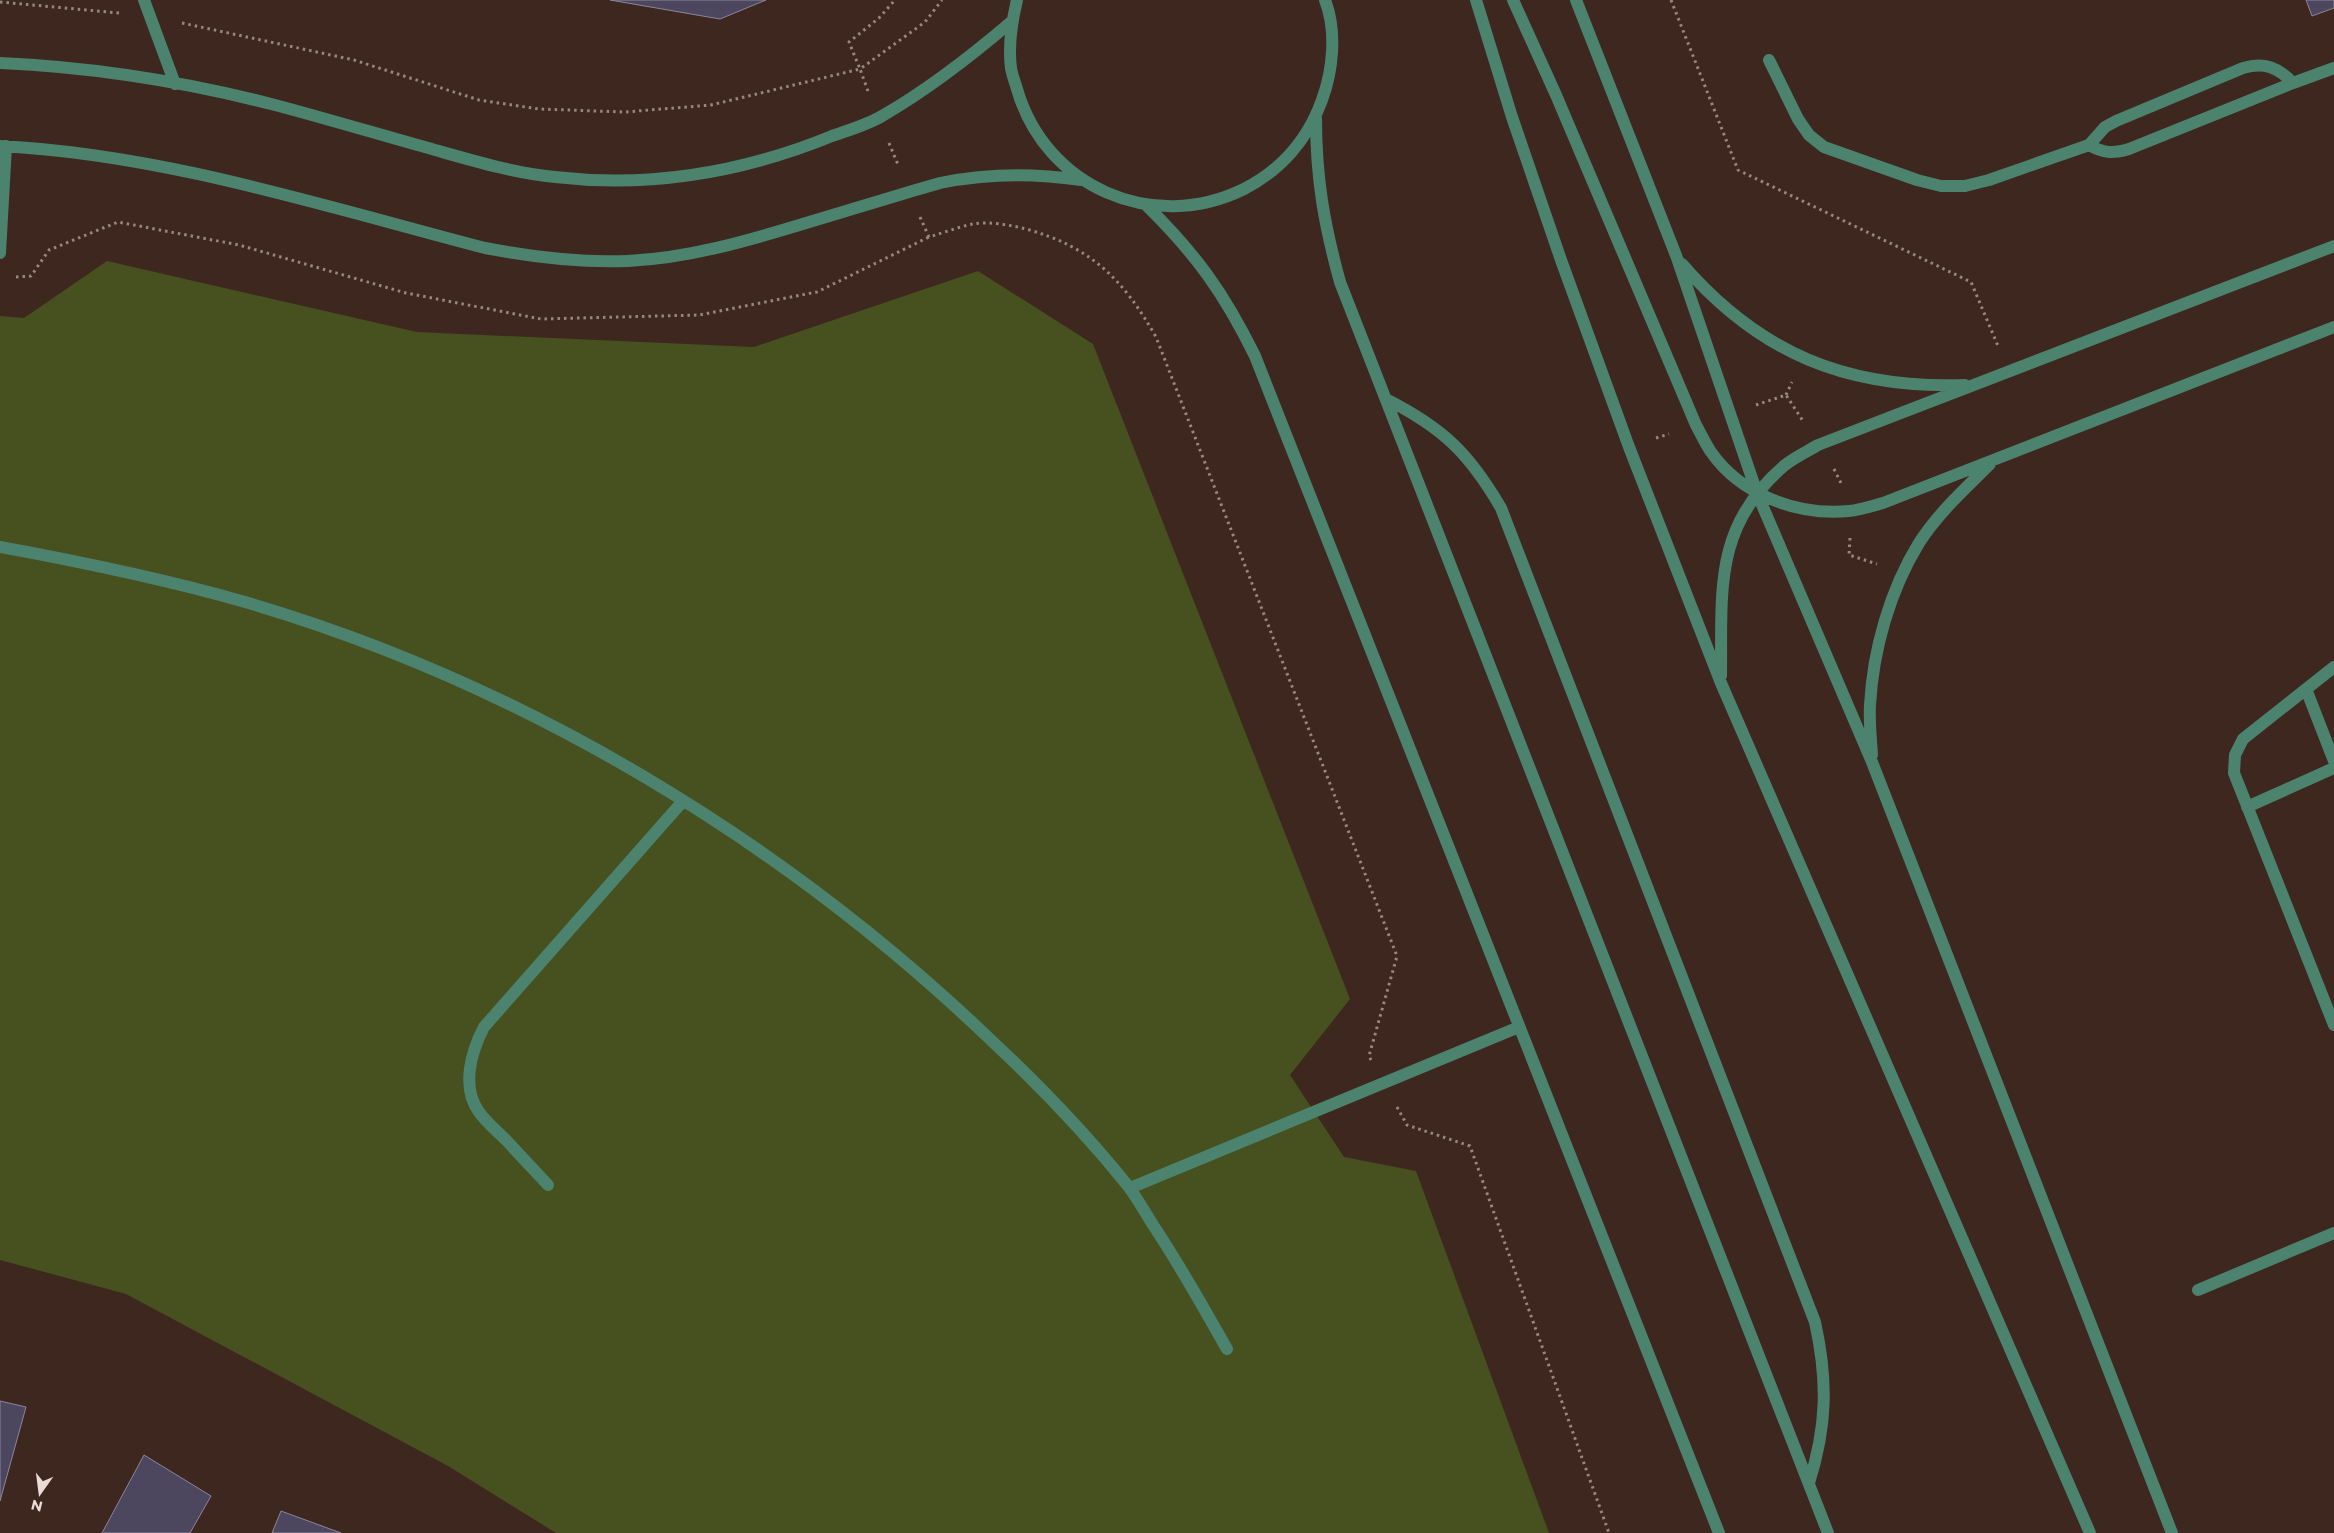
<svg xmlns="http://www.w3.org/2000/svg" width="2334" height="1533" viewBox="0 0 2334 1533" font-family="Montserrat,sans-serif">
	<rect width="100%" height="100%" fill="#3e271e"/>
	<!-- green -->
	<path fill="#47501f" d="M107 261 417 332 754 347 978 271 1093 344 1350 999 1290 1075 1344 1157 1416 1171 1549 1533H556L448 1466 126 1294 0 1260V316L24 318Z"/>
	<!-- building -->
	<path fill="#4c475e" stroke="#8b859f" d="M610 0H766L720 19Z
		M2306 0H2334V8L2312 16Z
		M0 1401 26 1407 0 1501Z
		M144 1455 211 1496 190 1533H102Z
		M281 1511 341 1533H272Z"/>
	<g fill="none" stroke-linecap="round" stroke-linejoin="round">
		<!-- path -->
		<path stroke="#99867f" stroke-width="3" stroke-dasharray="2.5 4" stroke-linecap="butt" d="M1671 0 1738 170 1971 282 1998 346
			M0 2 119 13
			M182 23 354 60 479 100 539 109 625 112 711 105 860 69 849 42 879 18 895 0
			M868 91 860 69 925 22 942 0
			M889 143 899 167
			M920 217 929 237C943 233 958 227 973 224 988 221 1010 225 1026 229 1091 247 1123 279 1156 337L1397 956 1369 1056 1371 1060
			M16 277 31 276 49 250 118 222 239 245 406 293 541 319 699 315 817 292 929 237
			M1786 395 1792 382
			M1756 405 1786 395 1803 421
			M1656 438 1669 434
			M1834 469 1841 483
			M1850 538 1849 555 1877 564
			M1397 1107 1407 1125 1470 1146 1609 1533"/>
		<!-- minor -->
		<path stroke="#4b836e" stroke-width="12" d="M144 0 175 84
			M1017 0C1012 21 1008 46 1011 68 1012 75 1015 82 1017 89 1045 187 1153 234 1244 189 1281 170 1308 139 1322 100 1333 70 1337 31 1325 0
			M1476 0 1512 117 1561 260 1629 447 1721 683 2090 1533
			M1513 0 1556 95 1696 425C1701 434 1705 443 1711 452 1741 495 1798 516 1849 511 1860 510 1872 506 1883 503L2334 327
			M1576 0 1677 258 1757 493 1872 762 2172 1533
			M1769 60 1798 119 1809 135 1824 147 1917 180 1941 186H1965L1989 180 2089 145 2105 127 2116 121 2243 68C2264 62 2278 67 2293 83
			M0 63C92 67 186 82 275 105 328 119 381 135 435 150 474 161 514 173 555 177 650 188 744 172 832 136 849 130 867 125 882 116 929 89 970 57 1011 22
			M1316 118C1316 178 1324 224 1340 282L1828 1533
			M2089 145C2103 153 2113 154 2129 149L2293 83 2334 68
			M0 146C163 154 327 207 485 248 532 257 579 263 628 261 689 258 747 241 806 223 850 210 895 196 940 183 988 173 1033 173 1081 180
			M1146 205C1196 254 1224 293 1255 356L1719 1533
			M0 253 6 146
			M1682 264C1760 354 1847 389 1965 385
			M1386 399C1443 428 1469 453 1501 508L1815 1322C1828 1381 1827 1426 1809 1483
			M0 547C82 562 164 579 245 602 523 683 785 842 993 1042 1041 1087 1087 1135 1128 1186 1137 1198 1145 1212 1153 1225 1180 1265 1203 1307 1227 1349
			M2334 667 2243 739 2235 755 2234 773 2334 1025
			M1721 676C1722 591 1713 526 1785 465 1795 457 1808 451 1818 445L2334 246
			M2306 689 2334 761
			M1872 755C1871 739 1869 722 1870 705 1873 650 1890 590 1919 543 1938 513 1966 488 1990 464
			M2247 807 2334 768
			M548 1185C534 1170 520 1155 506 1140 497 1131 486 1122 479 1112 461 1087 471 1052 484 1027L683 801
			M1130 1188 1519 1027
			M2198 1290 2334 1233"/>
	</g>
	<!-- north arrow -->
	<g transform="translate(40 1493) rotate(194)" stroke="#3e271e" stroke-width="4" paint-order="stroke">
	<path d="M0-4L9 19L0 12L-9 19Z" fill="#ecdcd7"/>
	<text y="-8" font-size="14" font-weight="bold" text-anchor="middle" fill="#ecdcd7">N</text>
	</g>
</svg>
